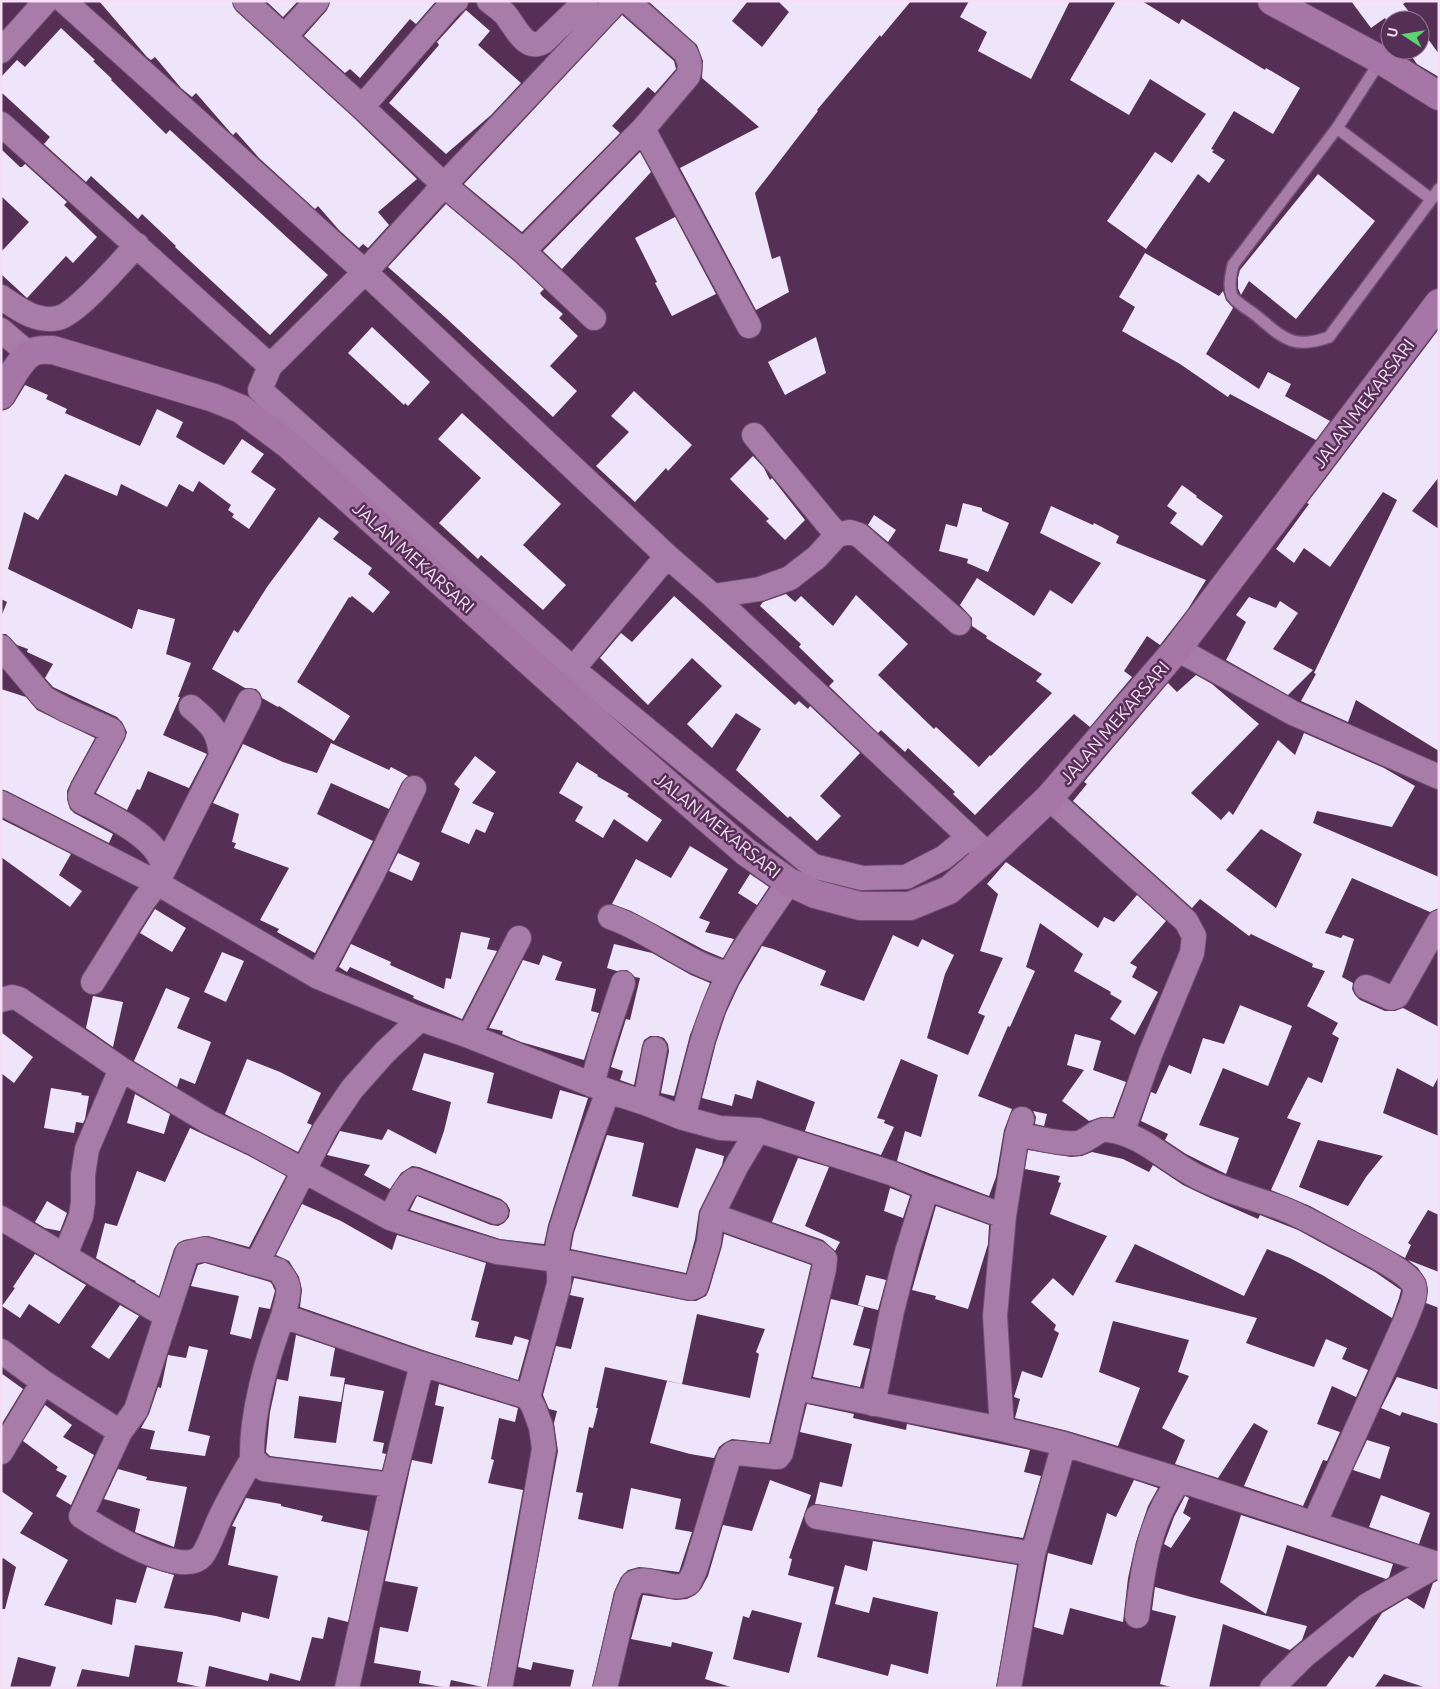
<svg xmlns="http://www.w3.org/2000/svg" width="1440" height="1689" viewBox="0 0 1440 1689" font-family="Ubuntu,sans-serif">
	<rect width="100%" height="100%" fill="#552f56"/>
	<!-- building -->
	<path fill="#efe5fb" fill-rule="evenodd" d="M99 1H232L236 11 353 117 417 179 378 212 389 225 368 248 363 244 359 248 339 230 318 206 315 209 259 158 236 132 233 135 230 132 196 93 192 97 181 88 155 57 151 60 147 57Z
		M266 1H298L283 17Z
		M330 1H436L416 24 410 19 360 78 350 69 345 73 304 36 327 10Z
		M648 1H748L732 21 762 47 789 12 778 1H911L881 37 880 35 817 110 818 111 755 193 772 259 780 256 789 292 756 310 680 168 759 127 702 78 703 61 697 45Z
		M969 1H1070L1031 79 978 51 987 32 960 17Z
		M1116 1H1142L1179 24 1182 19 1265 70 1266 68 1300 88 1273 134 1234 111 1211 149 1214 150 1212 152 1225 160 1209 183 1198 174 1146 249 1107 221 1155 152 1172 163 1206 114 1150 79 1129 115 1070 80Z
		M1351 1H1407L1403 4 1415 20H1390V26L1385 18 1371 28Z
		M466 10 490 31 478 45 521 83 491 115 446 154 389 103 439 45 437 42Z
		M622 15 674 61 676 69 655 93 648 87 612 126 620 133 522 232 464 184Z
		M61 28 95 60 93 61 112 79 111 80 166 134 170 130 328 275 270 335 175 247 176 246 142 214 138 219 91 176 86 182 44 144 50 137 1 92V77L17 60 25 67Z
		M1420 28 1439 54V77L1417 64 1407 50H1420Z
		M1 149 20 167H22L25 164 67 202 64 205 97 237 73 263 66 256 27 298 1 274V252L29 222 1 196Z
		M640 152 651 172 562 269 543 251Z
		M1318 174 1375 221 1296 319 1249 281 1241 295 1238 288V278L1240 270Z
		M446 204 514 261 544 289 540 293 542 296 563 314 559 318 578 336 550 366 577 391 553 417 446 318 388 267Z
		M675 217 716 294 672 316 655 283 657 282 635 238Z
		M1145 253 1219 296 1223 291 1226 300 1233 308 1206 354 1259 389 1268 372 1291 384 1285 396 1330 421 1316 440 1230 394 1228 397 1180 364 1122 331 1135 307 1119 297Z
		M372 327 430 382 408 406 405 403 404 405 348 353Z
		M1439 329V477L1412 511 1439 529V751L1356 700 1348 722 1301 701 1316 674 1314 673 1397 500 1383 492 1330 567 1304 548 1294 563 1276 549 1309 504 1307 503Z
		M816 337 826 373 785 395 768 362Z
		M25 385 48 395 46 399 67 409 65 413 140 446 157 409 183 422 176 437 224 465 242 439 264 454 251 472 276 489 249 529 232 517 234 514 228 510 231 505 199 481 193 492 179 484 167 507 121 484 117 496 65 474 38 520 24 512 8 569 132 629 138 609 175 619 166 654 191 663 178 697H180L163 735 207 754 189 788 148 771 140 790 137 789 127 810 96 793 125 739 127 732 122 722 117 717 53 687 45 678 53 664 27 652 28 649 17 645 6 634H1V617L7 602 1 599V411L8 409 14 403Z
		M634 391 692 445 668 471 666 468 635 502 596 466 629 432 611 416Z
		M462 413 561 504 523 545 566 585 543 610 481 555 478 559 439 523 481 478 438 439Z
		M753 456 764 468 770 480 772 478 805 520 785 540 766 521 769 519 730 479Z
		M1182 485 1197 496 1196 497 1223 516 1202 546 1170 523 1177 513 1167 506Z
		M963 503 982 508V511L1009 523 988 572 967 563 968 559 939 551 946 524 957 527Z
		M1051 506 1093 525 1094 523 1119 536 1116 543 1206 580 1188 609 1160 645 1147 636 1124 671 1132 677 1090 727 1074 714 975 815 953 794 955 792 908 748 905 752 881 730 878 733 829 686 834 681 799 647 801 644 760 606 763 602 786 594 795 602 801 596 833 626 856 595 908 644 878 675 934 729 936 727 979 767 990 755 991 756 1052 693 1036 681 1042 674 986 638 987 636 972 626V618L960 605 977 578 1034 616 1050 590 1072 604 1101 563 1040 533Z
		M874 515 896 530 888 542 868 525Z
		M319 517 339 532 333 539 372 568 368 574 390 592 373 613 352 596 350 598 349 597 297 682 350 716 334 741 279 706 278 707 262 698 260 693 256 689 245 688 212 669 234 630 238 633 267 587Z
		M674 596 795 705 799 701 808 709 810 706 860 753 820 796 841 816 817 841 790 816 788 818 736 770 761 729 736 713 712 748 687 724 722 686 692 658 648 705 600 658 621 633 632 642Z
		M1249 597 1276 608 1280 601 1298 613 1273 649 1313 670 1288 695 1226 660 1246 622 1236 615Z
		M1196 675 1212 684 1259 724 1191 793 1221 820 1229 811 1233 815 1278 740 1295 755 1304 733 1384 768 1415 786 1392 827 1317 811 1313 823 1439 877V908L1430 912 1352 878 1325 933 1341 938 1343 935 1354 939 1342 977 1353 983 1352 989 1355 995 1360 1000 1385 1011H1395L1403 1008 1439 1027V1076L1433 1087 1397 1068 1383 1113 1439 1136V1215L1428 1210 1408 1243 1411 1245 1405 1258 1310 1206 1271 1190 1301 1123 1287 1118 1308 1077 1322 1083 1339 1038 1332 1034 1338 1023 1307 1006 1325 971 1312 967 1313 964 1251 934 1249 936 1200 899 1192 908 1073 801 1087 784 1084 782 1088 777 1168 683 1177 692ZM1261 829 1302 854 1276 908 1226 870ZM1318 1140 1383 1156 1366 1177 1348 1206 1299 1187Z
		M1 689 26 697 37 710 95 738 71 782 67 791V799L70 809 74 813 113 834 109 843 7 791 1 789Z
		M331 743 389 770 391 767 408 776 402 782 389 809 331 783 317 814 373 841 315 953 277 932 279 929 260 920 289 868 234 848 236 843 232 842 239 814 213 803 243 744 283 762 317 773Z
		M475 756 496 772 472 803 494 813 485 833 476 829 469 844 441 832 460 789 454 784Z
		M577 762 598 775 597 776 629 794 627 796 662 820 647 842 614 819 603 838 575 821 583 807 559 793Z
		M1 819 71 854 59 875 82 891 70 907 1 857Z
		M690 846 728 869 699 918 710 922 705 932 734 939 723 958 704 950 631 911 612 904 636 859 671 878Z
		M398 853 420 863 412 881 389 871Z
		M1006 862 1098 928 1104 917 1114 922 1137 895 1166 921 1130 963 1137 967 1132 977 1158 992 1135 1035 1110 1019 1122 1001 1110 994 1111 992 1074 971 1083 954 1040 923 1026 967 1035 971 1010 1027 1008 1026 978 1096 1012 1109 1004 1130 996 1177 989 1196 897 1161 905 1131 921 1137 938 1075 901 1059 877 1118 885 1120 884 1123 894 1127 881 1155 805 1131 815 1102 757 1080 752 1099 735 1094 732 1106 702 1098 716 1043 726 1013 739 985 762 946 773 949 826 971 820 985 864 1001 893 935 918 947 922 939 954 955 945 974 927 1038 968 1055 985 1016 978 1013 1003 958 980 951 998 894 987 884Z
		M750 874 769 887 757 905 738 893Z
		M155 909 186 928 172 952 140 933Z
		M461 932 490 938 487 949 497 951 462 1019 413 998 414 996 350 967 347 972 339 967 351 944 391 962 390 965 444 989 446 978 451 979Z
		M614 944 652 953 691 975 710 983 690 1035 674 1096 661 1093 669 1051 668 1044 664 1038 658 1036H650L644 1040 642 1046 634 1085 620 1080 623 1071 611 1067 626 1019 630 1020 640 978 635 977 627 970 617 971 607 968Z
		M222 952 244 961 226 1002 204 992Z
		M543 955 562 962 555 980 596 989 591 1011 599 1013 584 1060 521 1042 502 1034 503 1031 489 1028 523 960 539 965Z
		M166 988 190 998 177 1028 211 1042 195 1084 180 1078 177 1087 134 1061Z
		M93 996 123 1002 113 1047 86 1028Z
		M1240 1005 1292 1026 1268 1086 1223 1068 1199 1125 1239 1138 1226 1174 1186 1154 1165 1140 1168 1134 1141 1121 1151 1092 1156 1094 1169 1065 1191 1074 1203 1038 1224 1044Z
		M1 1032 33 1057 14 1083 1 1073Z
		M1075 1034 1101 1041 1093 1070 1126 1082 1113 1117H1101L1089 1121 1062 1101 1084 1070 1067 1065Z
		M424 1053 494 1073 487 1103 552 1119 560 1090 588 1098 548 1225 544 1244 500 1239 410 1210 417 1196 491 1225 498 1226 504 1223 509 1217 510 1210 507 1204 501 1199 419 1167 412 1166 401 1173 390 1189 364 1175 370 1165 327 1155 340 1131 382 1140 388 1129 436 1154 444 1131 451 1102 412 1090Z
		M247 1059 280 1072 321 1093 307 1123 312 1125 298 1152 225 1114Z
		M51 1088 82 1093 81 1095 89 1096 85 1119 83 1123 76 1122 74 1133 44 1128Z
		M135 1094 170 1114 164 1134 127 1123Z
		M1033 1111 1047 1114 1044 1126 1035 1124 1036 1117Z
		M190 1128 249 1156 286 1176 249 1247 208 1236 184 1240 178 1243 174 1249 159 1296 135 1282 136 1281 131 1279 96 1258 105 1223 117 1226 137 1171 165 1182Z
		M607 1135 644 1143 632 1196 678 1208 696 1148 724 1156 722 1165 699 1211 695 1239 686 1273 571 1249 574 1233Z
		M1028 1150 1071 1157 1082 1156 1092 1152 1123 1159 1149 1172 1153 1165 1183 1185 1206 1196 1258 1219 1260 1215 1298 1230 1375 1272 1401 1290 1399 1298 1392 1318 1324 1276 1290 1258 1267 1249 1244 1296 1135 1244 1115 1282 1257 1318 1246 1343 1314 1367 1326 1339 1347 1348 1342 1359 1368 1370 1356 1397 1332 1386 1317 1424 1340 1432 1327 1461 1323 1460 1303 1506 1244 1486 1268 1431 1254 1423 1218 1478 1175 1464 1185 1440 1162 1428 1189 1376 1178 1372 1189 1340 1113 1321 1099 1372 1140 1388 1118 1446 1068 1431 1015 1418 1020 1399 1014 1397 1022 1371 1042 1378 1059 1333 1054 1330 1056 1325 1031 1302 1053 1278 1073 1296 1107 1236 1050 1214 1061 1183 1058 1182 1060 1176 1025 1169Z
		M798 1158 829 1167 805 1226 840 1242 835 1251 823 1240 772 1222Z
		M890 1188 910 1196 903 1218 884 1211Z
		M47 1201 67 1213 60 1231 45 1228 35 1222Z
		M302 1204 341 1221 392 1250 397 1235 486 1263 471 1320 479 1322 475 1337 512 1345 515 1336 529 1340 518 1380 426 1351 300 1307 302 1290 299 1277 289 1261 276 1255Z
		M936 1206 989 1225 988 1244 968 1309 935 1299 936 1296 912 1290Z
		M724 1234 811 1265 769 1443 732 1439 724 1443 719 1447 714 1458 690 1454 650 1443 667 1381 750 1398 759 1354 756 1352 765 1329 697 1314 682 1384 605 1367 596 1408H598L593 1428 589 1427 576 1492 583 1493 578 1519 623 1529 631 1488 681 1499 675 1529 692 1532 679 1572 639 1567 628 1570 621 1577 614 1592 592 1688H570L574 1670 533 1662 531 1670 518 1667 558 1451 554 1423 557 1411 549 1409 543 1395 556 1346 571 1349 584 1298 570 1295 574 1278 688 1301H696L706 1296 709 1290 722 1246Z
		M35 1254 86 1285 59 1324 29 1304 20 1318 2 1306 15 1288 13 1287Z
		M1408 1260 1439 1272V1308L1426 1303 1428 1290 1426 1280 1418 1268Z
		M205 1263 270 1282 272 1284 275 1291 270 1309 259 1307 251 1339 230 1334 239 1296 191 1286 198 1265Z
		M866 1275 886 1280 878 1310 858 1305Z
		M831 1299 864 1307 853 1345 870 1349 860 1387 813 1377Z
		M120 1305 139 1316 109 1359 91 1347Z
		M296 1335 335 1348 330 1376 345 1378 341 1402 299 1396 294 1438 336 1443 345 1384 384 1391 373 1441 384 1443 382 1453 386 1454 382 1470 270 1456 266 1452 270 1412 275 1389 277 1379 288 1381Z
		M189 1346 208 1350 188 1431 210 1436 205 1456 150 1449 155 1431 141 1428 149 1414 158 1387 161 1388 168 1355 186 1358Z
		M1 1373 23 1389 1 1425Z
		M1397 1377 1439 1390V1424L1402 1412 1400 1416 1381 1408Z
		M439 1384 518 1408 515 1422 499 1418 491 1459 494 1460 488 1483 523 1490 487 1688 451 1680 449 1688 419 1683 421 1671 374 1663 380 1627 408 1632 418 1587 385 1581 412 1460 432 1464 444 1407 435 1405Z
		M807 1404 854 1414 853 1418 906 1430 907 1424 1030 1450 1024 1472 1041 1476 1023 1538 815 1504 820 1482 842 1487 852 1444 800 1432Z
		M45 1405 72 1425 63 1437 94 1455 71 1505 56 1496 67 1476 56 1470 58 1467 23 1441Z
		M1367 1440 1390 1447 1380 1479 1353 1470Z
		M118 1469 147 1477 146 1480 187 1487 174 1547 135 1532 140 1509 104 1499Z
		M770 1480 811 1495 789 1558 792 1559 788 1575 834 1587 817 1657 888 1676 891 1664 928 1674 938 1612 873 1597 869 1613 835 1604 845 1565 867 1571 873 1541 1017 1565 996 1688H734L705 1679 713 1652 672 1642 671 1647 631 1639 643 1595 676 1600 687 1599 695 1595 701 1589 708 1576 723 1525 752 1531ZM752 1610 802 1623 789 1673 733 1659 743 1616 749 1618Z
		M1134 1480 1158 1488 1148 1506 1136 1542 1128 1578 1123 1622 1070 1608 1063 1635 1034 1627 1048 1553 1092 1565 1107 1513 1116 1517Z
		M1 1491 33 1513 20 1533 68 1560 44 1605 112 1625 116 1599 136 1603 147 1567 174 1575 164 1608 216 1616 240 1622 242 1612 269 1619 278 1576 228 1565 236 1527 232 1526 246 1498 281 1504V1506L323 1516 321 1521 368 1531 348 1622 328 1617 323 1639 312 1637 300 1681 270 1673 268 1681 209 1666 205 1688 177 1682 183 1652 135 1645 129 1677 82 1669 76 1688H50L56 1667 18 1657 10 1688H1V1609H5L16 1567 3 1558 1 1560Z
		M1381 1495 1430 1513 1419 1544 1369 1527Z
		M1185 1496 1189 1498 1183 1513 1191 1518 1171 1548 1164 1544 1174 1517Z
		M1241 1515 1393 1564 1389 1577 1386 1579 1287 1545 1266 1614 1220 1582Z
		M1439 1580V1688H1427L1384 1674 1374 1688H1325L1349 1656 1353 1658 1382 1613 1407 1598 1424 1609 1433 1583Z
		M1155 1587 1191 1597 1307 1626 1302 1640 1290 1650 1223 1624 1209 1688H1174L1160 1684 1176 1616 1152 1610Z"/>
	<g fill="none" stroke-linecap="round" stroke-linejoin="round">
		<defs>
			<path id="lane" d="M1381 60 1337 128 1233 265C1231 275 1228 286 1232 296 1236 302 1247 309 1253 313 1282 336 1290 351 1329 337L1439 189
				M1337 128 1431 199"/>
			<path id="street" d="M64 1 365 272 667 556 713 596 981 848
				M245 1 362 107 444 185 523 251 594 318
				M489 1C494 5 500 9 505 14 515 26 525 52 543 42L586 1
				M617 1 444 185 365 272 270 366 260 390 573 669 813 866 862 878 906 877 943 858 969 837
				M285 36 317 1
				M1 51 46 1
				M362 107 449 7 456 1
				M1 124 270 366
				M643 129 749 326
				M523 251 643 129 688 76C691 66 690 61 685 52L627 1
				M1 297C17 308 36 323 58 318 77 314 122 261 137 245
				M1 330 29 354
				M754 435 837 535
				M713 596 760 589 790 578 817 557 837 535 850 532 859 535 959 623
				M1 647 44 698 66 710 111 730 113 733 111 737 83 788 80 796 81 801C104 813 151 834 161 860 162 863 162 868 163 871
				M1177 649 1293 713 1439 777
				M573 669 667 556
				M191 707C211 724 219 730 221 757
				M1049 798 1186 921 1194 936 1192 953 1151 1052 1122 1133
				M1 803 157 883 318 977 420 1019 469 1036 608 1091 645 1103 683 1118 720 1128 758 1130 891 1173 927 1188 907 1252 892 1311 873 1404
				M610 917C652 931 685 964 729 974
				M318 977 371 877 414 788
				M93 982 143 902 157 883 249 701
				M1366 987 1391 998 1397 996 1439 922
				M1 1000 12 997 19 999 121 1069 209 1122 255 1144 390 1218 444 1236 497 1252 557 1260 691 1288 696 1286 709 1242 712 1215 737 1165 758 1130
				M469 1036 519 938
				M592 1085 602 1047 623 983
				M645 1103 655 1049
				M683 1118C694 1077 702 1032 720 993 738 953 765 918 789 882
				M1017 1134C1033 1137 1063 1145 1078 1143 1088 1141 1098 1128 1108 1130 1144 1134 1170 1165 1202 1179 1228 1192 1257 1199 1284 1209 1311 1220 1336 1236 1362 1249 1375 1256 1404 1271 1412 1282 1420 1292 1408 1312 1405 1322L1314 1524
				M927 1188 1004 1216 1017 1134 1022 1119
				M1 1218 166 1316
				M390 1218C397 1206 403 1188 414 1180L496 1212
				M65 1255 81 1216 83 1202V1175L87 1149 121 1069
				M257 1263 325 1129 352 1089 385 1052 420 1019
				M283 1316C267 1357 251 1414 252 1458L264 1469 392 1485
				M1 1351 43 1382 120 1432
				M796 1388 1002 1429 1064 1444 1180 1480 1437 1564
				M528 1397 559 1284C560 1273 558 1269 557 1259 556 1250 559 1238 561 1229L584 1157 608 1091
				M1002 1429 995 1316 1004 1216
				M1 1452 43 1382
				M253 1458C241 1478 230 1497 220 1518 215 1528 209 1547 202 1556 181 1580 101 1529 81 1516L120 1432 136 1410 187 1253 205 1249 278 1270C294 1287 288 1295 283 1316L422 1364 528 1397 534 1408 541 1427 544 1449 524 1563 500 1688
				M817 1517 1033 1554
				M1137 1616C1143 1568 1149 1519 1180 1480
				M347 1688 392 1485 422 1364
				M605 1688 627 1595 633 1583C650 1574 672 1594 689 1583L695 1570 729 1457 733 1453H738L775 1457H778L781 1453 824 1269 825 1259 818 1253 712 1215
				M1009 1688 1033 1554 1064 1444
				M1272 1688 1304 1656 1366 1606 1439 1564"/>
			<path id="secondary" d="M1272 1 1381 60 1439 96
				M1 395C8 383 20 358 33 352 39 349 46 350 53 350L214 398 241 409 289 445 619 742 746 852 789 882 815 894 860 906H910L949 890 989 855 1049 798 1177 649 1439 303"/>
		</defs>
		<!-- lane casing -->
		<use href="#lane" stroke="#6f4d6f" stroke-width="14"/>
		<!-- street casing -->
		<use href="#street" stroke="#6f4d6f" stroke-width="26"/>
		<!-- secondary casing -->
		<use href="#secondary" stroke="#6f4d6f" stroke-width="30"/>
		<!-- lane -->
		<use href="#lane" stroke="#a87ca8" stroke-width="11"/>
		<!-- street -->
		<use href="#street" stroke="#a87ca8" stroke-width="24"/>
		<!-- secondary -->
		<use href="#secondary" stroke="#a677a6" stroke-width="28"/>
	</g>
	<g text-anchor="middle" dominant-baseline="central" stroke-width="5" stroke-linejoin="round" paint-order="stroke">
		<!-- street labels -->
		<g font-size="18" fill="#f6def5" stroke="#552f56">
			<text transform="translate(1363 403) rotate(-53)">JALAN MEKARSARI</text>
			<text transform="translate(414 557) rotate(42)">JALAN MEKARSARI</text>
			<text transform="translate(1114 722) rotate(-49)">JALAN MEKARSARI</text>
			<text transform="translate(718 825) rotate(39)">JALAN MEKARSARI</text>
		</g>
	</g>
	<!-- border -->
	<rect width="1440" height="1689" fill="none" stroke="#f6def5" stroke-width="5"/>
	<!-- north arrow -->
	<g transform="translate(1405 35) rotate(282)"><circle r="24" fill="#552f56" stroke="#957596"/>
	<path d="M0-4L9 19L0 12L-9 19Z" fill="#5bd56e"/>
	<text y="-8" font-size="14" font-weight="bold" text-anchor="middle" fill="#f6def5">U</text>
	</g>
</svg>
